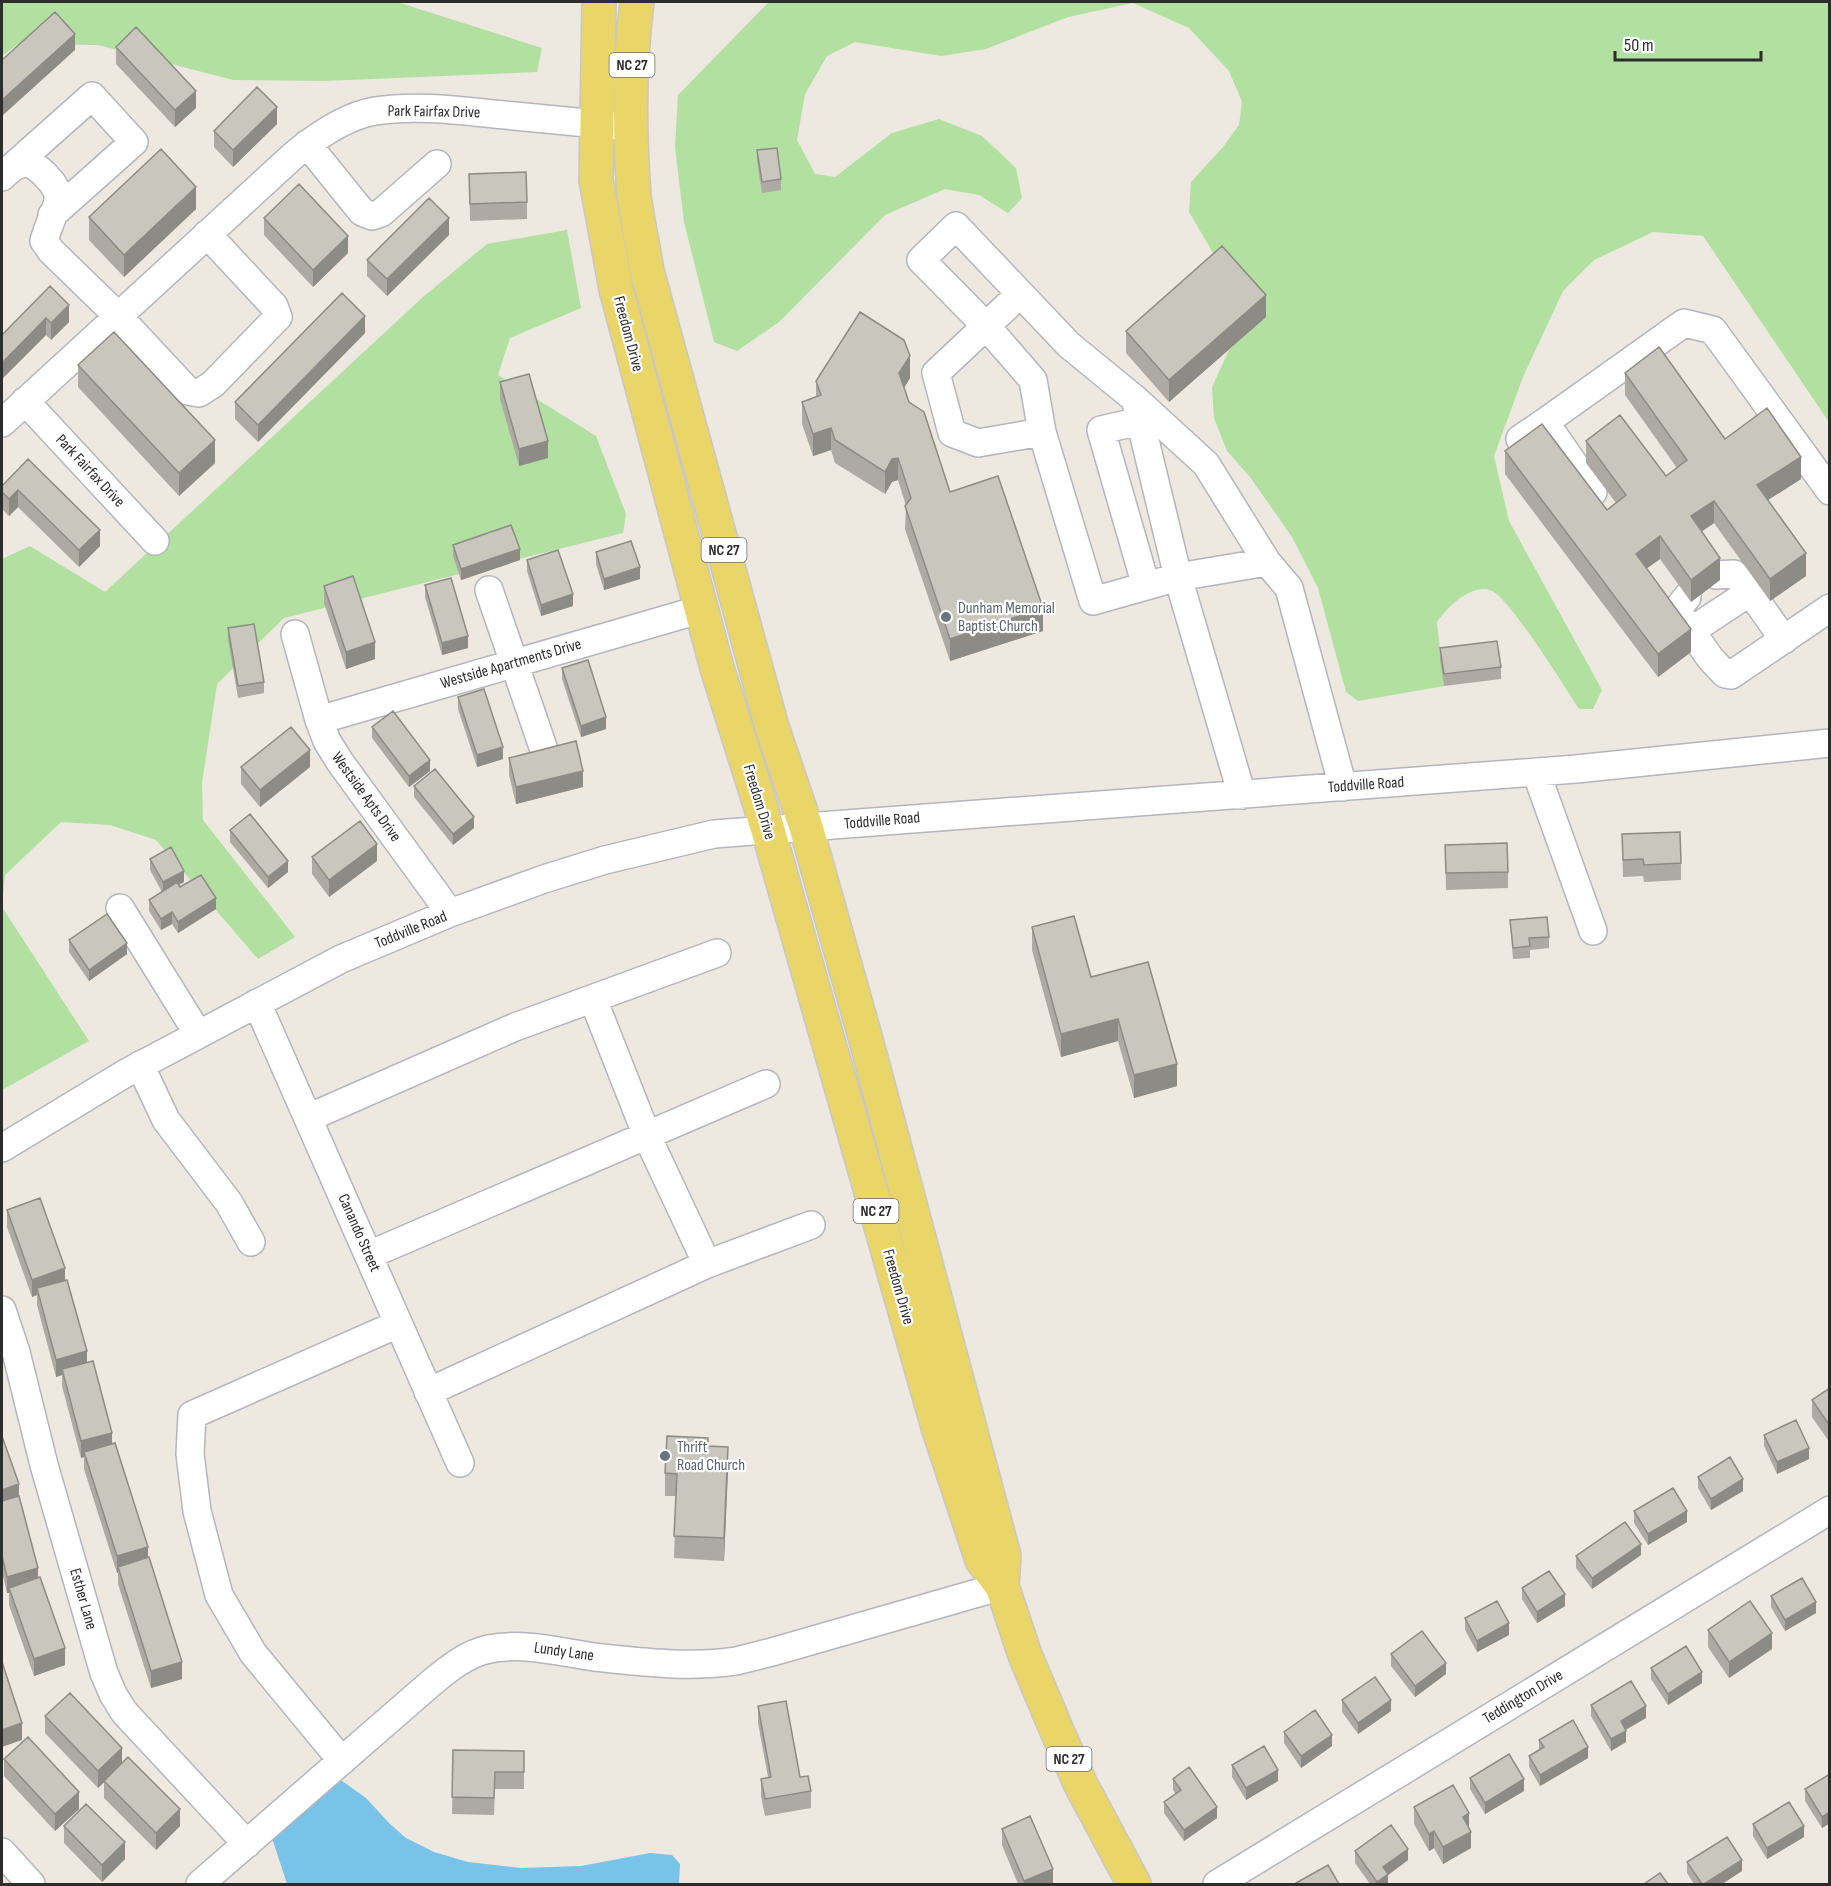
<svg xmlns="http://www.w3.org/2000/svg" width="1831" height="1886" viewBox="0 0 1831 1886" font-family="'Sofia Sans Condensed',sans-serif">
	<rect width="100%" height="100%" fill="#ede8e0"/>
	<!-- green -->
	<path fill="#b1e0a0" d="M2 2H397L542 48 537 72 323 81 233 80 98 45 18 44 2 56Z
		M769 2H1829V422L1703 236 1653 232 1594 260 1563 291 1523 377 1494 456 1509 521 1602 690 1593 709H1579C1565 688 1509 596 1490 590 1470 584 1447 608 1437 622L1444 686 1358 701 1346 692 1318 588 1292 537 1250 477 1227 451 1214 418 1212 387 1229 350 1265 317 1222 268 1189 212 1191 182 1223 147 1239 125 1242 102 1229 71 1189 28 1133 3 1068 17 986 49 941 56 855 42 827 56 805 94 797 140 815 174 835 177 892 133 939 119 982 136 1016 168 1022 198 1008 213 979 195 945 189 885 215 779 322 737 351 714 342 684 222 675 147 678 95Z
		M567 230 581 308 510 338 498 375 596 436 626 514 623 533 284 618 217 684 202 783 203 820 295 937 258 959 156 840 110 825 61 822 5 875 2 907 89 1041 2 1090V559L30 546 105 592 423 297 487 244Z"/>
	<!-- water -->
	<path fill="#79c3e9" d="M335 1776 366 1798 390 1824 406 1838 434 1852 468 1862 521 1868 581 1866 650 1853 672 1855 680 1864 679 1884H287L273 1841 272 1833Z"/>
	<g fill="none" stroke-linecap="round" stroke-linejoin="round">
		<defs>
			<path id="minor" d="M307 144 362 212 372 216 381 213 437 164
				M10 169 92 96 134 142 52 215
				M2 177C19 160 30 158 47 177 52 182 58 190 58 197 59 204 46 231 44 241L51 251 118 316 188 391 199 393 213 384 278 317 274 306 207 234
				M1020 294 986 326 1033 380 1042 432
				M1135 399 1178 577 1267 562
				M25 401 155 541
				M1140 421 1101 430 1146 586
				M2 423 295 154C317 136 346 116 375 111 414 105 455 110 494 114 536 118 577 122 618 126
				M1520 439 1545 422
				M1593 492 1545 422 1684 323 1713 330 1830 491
				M1716 575 1734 574 1744 583 1784 640
				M489 590 543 747
				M1687 597 1679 607 1680 615 1710 658 1725 674 1731 675 1830 608
				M1691 631 1750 592
				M295 634 319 720 327 741 340 762 450 913
				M319 720 702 609
				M1536 772 1593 931
				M1242 795 1178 577 1093 601 1042 432 978 443 952 433 936 373 986 326 921 260 956 226 1069 345 1135 399 1206 464 1267 562 1289 588 1343 787
				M120 908 198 1034
				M257 1003 460 1463
				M140 1065 166 1120 229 1203 251 1242
				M308 1118 515 1027 717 953
				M2 1148 126 1073 341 959 450 913 544 879 605 860 714 834 1576 769 1830 743
				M369 1255 766 1084
				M707 1264 811 1225
				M2 1310 16 1352 44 1465 104 1673 113 1694 124 1712 247 1844
				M428 1392 707 1264 647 1136 593 999
				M342 1761 253 1653 219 1595 197 1511 190 1454 192 1415 398 1324
				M2 1852 31 1884
				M200 1884 430 1684C448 1669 466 1654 489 1649 524 1642 559 1652 594 1657 640 1662 690 1668 736 1661 748 1658 760 1655 772 1652L1002 1586
				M1217 1884 1830 1510"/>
			<path id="major" d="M599 2 596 180 616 289 717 668 768 830 938 1427 982 1560 1002 1586 1025 1655 1057 1731 1081 1785 1134 1884
				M637 2C629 65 629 130 634 194 637 220 643 246 647 271L772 727 806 827 866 1040 1004 1556 1002 1586"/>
		</defs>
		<!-- minor casing -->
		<use href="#minor" stroke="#b3b5bf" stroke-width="30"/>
		<!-- major casing -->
		<use href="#major" stroke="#c8c8c8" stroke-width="36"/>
		<!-- minor -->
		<use href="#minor" stroke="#fff" stroke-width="27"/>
		<!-- major -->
		<use href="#major" stroke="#ead568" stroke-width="33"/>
	</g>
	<!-- wall -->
	<path fill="#adaaa3" d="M116 47 196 108 175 127 116 64Z
		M277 124 233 167 214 147V131Z
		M757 150 781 179V190L762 193 757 161Z
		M469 174 527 202V219L470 221Z
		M196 209 124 277 89 240V217Z
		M264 218 348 253 313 287 264 235Z
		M449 235 387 296 367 276V260Z
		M50 286 69 322 51 340 46 335 2 379V335Z
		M1266 317 1169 402 1126 353V331Z
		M365 333 258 442 235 419V402Z
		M78 365 215 463 179 496 78 387Z
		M1625 373 1725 439 1801 479 1768 500 1806 576 1770 601 1714 523 1702 531 1720 580 1691 602 1660 559 1646 569 1691 652 1658 677 1505 474V451L1607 510 1616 503 1586 463V441L1666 476 1677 468 1625 395Z
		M910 378 904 388 909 402 950 492 1043 631 950 661 905 529 906 506 898 480 892 482 885 494 835 463 831 450 813 456 802 424V402L816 397V381Z
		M500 382 548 458 519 466 500 399Z
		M28 459 100 546 79 567 18 507 9 516 2 509V486Z
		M453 545 520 560 461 580 453 556Z
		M596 552 640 579 604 590 596 564Z
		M527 560 573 606 541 616 527 571Z
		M425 585 468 648 442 655 425 597Z
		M324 586 375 659 346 669 324 603Z
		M228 628 264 682V693L238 698 228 639Z
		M1440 648 1501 667V679L1444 686 1440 659Z
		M562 668 606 729 581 737 562 679Z
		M458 697 503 759 477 767 458 709Z
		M372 727 430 771 409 787 372 738Z
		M509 758 583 787 516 804 509 775Z
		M241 767H310L260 807 241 784Z
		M414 786 474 828 453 845 414 797Z
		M230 830 288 872 268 888 230 842Z
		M1622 834 1681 863V880L1644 882 1643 876 1623 877Z
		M1445 845 1508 872V888L1446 890Z
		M312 857 377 861 329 897 312 874Z
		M150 859 184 882 179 885 180 887 216 909 178 933 172 924 161 930 149 911V900L162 892 150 870Z
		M1510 920 1549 937V948L1530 950V958L1513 959Z
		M1032 927 1091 977 1177 1086 1134 1098 1118 1041 1061 1057 1032 950Z
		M69 940 127 954 89 981 69 952Z
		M7 1210 65 1281 87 1363 148 1558 182 1679 151 1688 118 1584V1573H117L84 1469V1457L81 1458 62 1386V1375L56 1377 37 1305V1295L32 1297 7 1227Z
		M1830 1388V1443L1812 1417V1400Z
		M1764 1435 1809 1459 1777 1474 1764 1446Z
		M2 1436 19 1496 38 1578 65 1665 34 1676 9 1605V1593H7L2 1572Z
		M708 1446 728 1470 724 1561 674 1558 676 1496H665V1473Z
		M1698 1477 1743 1491 1711 1510 1698 1488Z
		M1634 1511 1687 1522 1648 1545 1634 1523Z
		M1641 1555 1592 1589 1576 1568V1556Z
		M1522 1588 1565 1606 1537 1623 1522 1599Z
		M1771 1596 1816 1613 1785 1631 1771 1607Z
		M1465 1618 1509 1635 1477 1652 1465 1630Z
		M1708 1630 1772 1649 1729 1678 1708 1647Z
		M1391 1654 1446 1674 1415 1697 1391 1666Z
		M1651 1668 1702 1683 1668 1705 1651 1679Z
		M1342 1700 1391 1711 1358 1734 1342 1712Z
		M1591 1705 1646 1718 1626 1730V1742L1611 1751 1591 1716Z
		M758 1706 800 1777 811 1791V1808L765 1816 761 1796V1779L768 1777 758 1723Z
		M45 1716 122 1763 180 1826 156 1850 104 1798V1782L98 1788 45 1733Z
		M1284 1732 1332 1746 1301 1768 1284 1743Z
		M1539 1740 1588 1758 1540 1786 1529 1767V1756L1539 1750Z
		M453 1750 524 1751V1789H495L494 1815 452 1814Z
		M4 1759 79 1809 55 1831 4 1776Z
		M1232 1765 1278 1781 1246 1800 1232 1777Z
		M1830 1774V1823L1822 1828 1805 1801V1789Z
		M1470 1778 1524 1791 1485 1814 1470 1789Z
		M1173 1779 1217 1818 1184 1841 1164 1813V1802L1176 1794 1173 1790Z
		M1414 1807 1469 1827 1471 1848 1443 1864 1434 1848 1429 1851 1414 1824Z
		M1753 1824 1804 1837 1767 1859 1753 1836Z
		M64 1826 125 1859 102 1882 64 1843Z
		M1002 1829 1053 1884H1018L1002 1845Z
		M1355 1851 1408 1860 1388 1875V1884H1370L1355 1863Z
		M1687 1862 1742 1871 1722 1884H1694L1687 1873Z"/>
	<!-- shaded-wall -->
	<path fill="#8d8b85" d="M75 34V50L2 116V100Z
		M196 91V108L175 127V110Z
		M277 107V124L233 167V150Z
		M196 187V209L124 277V255Z
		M449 218V235L387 296V279Z
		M348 236V253L313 287V270Z
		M1266 295V317L1169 402V380Z
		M69 305V322L51 340V323Z
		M365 316V333L258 442V425Z
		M46 318V335L2 379V363Z
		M910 356V378L899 396V373Z
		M831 428V450L813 456V434Z
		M215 440V463L179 496V473Z
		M548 441V458L519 466V449Z
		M1801 457V479L1757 507V485Z
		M898 458V480L892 482 885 494V472L892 459Z
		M18 490V507L9 516V499Z
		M1714 501V523L1691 539V516Z
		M100 530V546L79 567V550Z
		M1660 536V559L1636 576V554Z
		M520 549V560L461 580V569Z
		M1806 553V576L1770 601V579Z
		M1720 558V580L1691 602V580Z
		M640 567V579L604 590V579Z
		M573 594V606L541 616V605Z
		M1043 608V631L950 661V639Z
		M1691 629V652L1658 677V654Z
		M468 636V648L442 655V643Z
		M375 642V659L346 669V652Z
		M606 717V729L581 737V726Z
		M503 747V759L477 767V755Z
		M310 750V767L260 807V790Z
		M430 760V771L409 787V776Z
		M583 771V787L516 804V787Z
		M474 817V828L453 845V834Z
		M377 844V861L329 897V880Z
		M288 861V872L268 888V877Z
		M184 871V882L163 893V882Z
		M216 898V909L178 933V922Z
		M172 912V924L161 930V919Z
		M127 943V954L89 981V970Z
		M1118 1019V1041L1061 1057V1034Z
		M1177 1064V1086L1134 1098V1075Z
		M65 1268V1285L37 1288V1295L32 1297V1280Z
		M87 1351V1368L62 1369V1375L56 1377V1360Z
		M112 1433V1449L84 1452V1457L81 1458V1441Z
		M728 1447V1470L724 1561V1538Z
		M1809 1448V1459L1777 1474V1462Z
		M1743 1479V1491L1711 1510V1499Z
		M19 1484V1501L2 1507V1490Z
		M1687 1511V1522L1648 1545V1534Z
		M1641 1544V1555L1592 1589V1578Z
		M148 1547V1564L118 1567V1573H117V1556Z
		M38 1568V1585L9 1588V1593H7V1577Z
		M1565 1594V1606L1537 1623V1612Z
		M1816 1602V1613L1785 1631V1620Z
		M1509 1623V1635L1477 1652V1641Z
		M1772 1633V1649L1729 1678V1662Z
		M65 1648V1665L34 1676V1659Z
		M182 1662V1679L151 1688V1671Z
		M1446 1663V1674L1415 1697V1686Z
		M1702 1672V1683L1668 1705V1694Z
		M1391 1700V1711L1358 1734V1723Z
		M1646 1706V1718L1621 1732V1721Z
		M22 1723V1740L2 1747V1730Z
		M1626 1731V1742L1611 1751V1739Z
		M1332 1735V1746L1301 1768V1756Z
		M1588 1747V1758L1540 1786V1775Z
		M122 1748V1765L98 1788V1771Z
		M1278 1770V1781L1246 1800V1788Z
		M1524 1779V1791L1485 1814V1803Z
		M79 1792V1809L55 1831V1814Z
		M1217 1807V1818L1184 1841V1830Z
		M180 1809V1826L156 1850V1833Z
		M1830 1812V1823L1822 1828V1817Z
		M1469 1813V1830L1463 1817Z
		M1804 1826V1837L1767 1859V1848Z
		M1434 1831V1848L1429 1851V1834Z
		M1471 1832V1848L1443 1864V1847Z
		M125 1842V1859L102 1882V1865Z
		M1408 1849V1860L1388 1875V1884H1377V1882L1383 1867Z
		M1742 1860V1871L1722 1884H1704Z
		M1053 1869V1884H1024V1881Z"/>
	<!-- building -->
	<path fill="#c9c6be" stroke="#8d8b85" stroke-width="1.5" d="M55 12 75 34 2 100V60Z
		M136 27 196 91 175 110 116 47Z
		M257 87 277 107 233 150 214 131Z
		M777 148 781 179 762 182 757 150Z
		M161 149 196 187 124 255 89 217Z
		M526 172 527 202 470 204 469 174Z
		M299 184 348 236 313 270 264 218Z
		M429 198 449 218 387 279 367 260Z
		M1222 246 1266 295 1169 380 1126 331Z
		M50 286 69 305 51 323 46 318 2 363V335Z
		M342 293 365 316 258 425 235 402Z
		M860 312 904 340 910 356 899 373 909 402 924 412 950 492 998 476 1043 608 950 639 905 506 911 498 898 458 892 459 885 472 835 440 831 428 813 434 802 402 821 395 816 381Z
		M114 332 215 440 179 473 78 365Z
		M1659 347 1725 439 1767 408 1801 457 1757 485 1806 553 1770 579 1714 501 1691 516 1720 558 1691 580 1660 536 1636 554 1691 629 1658 654 1505 451 1542 424 1607 510 1626 495 1586 441 1620 415 1666 476 1687 460 1625 373Z
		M529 374 548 441 519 449 500 382Z
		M28 459 100 530 79 550 18 490 9 499 2 492V486Z
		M511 525 520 549 461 569 453 545Z
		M631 541 640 567 604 579 596 552Z
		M558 550 573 594 541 605 527 560Z
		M353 576 375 642 346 652 324 586Z
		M451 578 468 636 442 643 425 585Z
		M254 624 264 682 238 686 228 628Z
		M1497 641 1501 667 1444 674 1440 648Z
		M588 660 606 717 581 726 562 668Z
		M484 689 503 747 477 755 458 697Z
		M393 711 430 760 409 776 372 727Z
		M291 727 310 750 260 790 241 767Z
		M576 741 583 771 516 787 509 758Z
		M435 769 474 817 453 834 414 786Z
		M250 814 288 861 268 877 230 830Z
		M360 821 377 844 329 880 312 857Z
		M1680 832 1681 863 1644 865 1643 859 1623 860 1622 834Z
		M1507 843 1508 872 1446 873 1445 845Z
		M171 847 184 871 163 882 150 859Z
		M201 875 216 898 178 922 172 912 161 919 149 900 177 882 180 887Z
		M107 914 127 943 89 970 69 940Z
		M1074 916 1091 977 1148 962 1177 1064 1134 1075 1118 1019 1061 1034 1032 927Z
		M1547 917 1549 937 1529 938 1530 946 1513 948 1510 920Z
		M40 1198 65 1268 32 1280 7 1210Z
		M67 1280 87 1351 56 1360 37 1288Z
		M93 1361 112 1433 81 1441 62 1369Z
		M1830 1388V1426L1812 1400Z
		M1796 1420 1809 1448 1777 1462 1764 1435Z
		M2 1436 19 1484 2 1490Z
		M667 1436 708 1438V1446L728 1447 724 1538 674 1536 677 1474 665 1473Z
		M115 1443 148 1547 117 1556 84 1452Z
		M1730 1457 1743 1479 1711 1499 1698 1477Z
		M1673 1488 1687 1511 1648 1534 1634 1511Z
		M19 1496 38 1568 7 1577 2 1556V1501Z
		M1625 1522 1641 1544 1592 1578 1576 1556Z
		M149 1557 182 1662 151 1671 118 1567Z
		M1549 1571 1565 1594 1537 1612 1522 1588Z
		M40 1577 65 1648 34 1659 9 1588Z
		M1802 1578 1816 1602 1785 1620 1771 1596Z
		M1497 1601 1509 1623 1477 1641 1465 1618Z
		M1750 1601 1772 1633 1729 1662 1708 1630Z
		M1422 1631 1446 1663 1415 1686 1391 1654Z
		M1686 1646 1702 1672 1668 1694 1651 1668Z
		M2 1662 22 1723 2 1730Z
		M1375 1677 1391 1700 1358 1723 1342 1700Z
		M1631 1681 1646 1706 1621 1721 1626 1731 1611 1739 1591 1705Z
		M70 1693 122 1748 98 1771 45 1716Z
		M786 1701 800 1777 808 1776 811 1791 765 1799 761 1779 771 1777 758 1706Z
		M1315 1710 1332 1735 1301 1756 1284 1732Z
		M1573 1720 1588 1747 1540 1775 1529 1756 1544 1747 1539 1740Z
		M28 1737 79 1792 55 1814 4 1759Z
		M1264 1746 1278 1770 1246 1788 1232 1765Z
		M453 1750 524 1751V1772H495L494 1798 452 1797Z
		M1509 1754 1524 1779 1485 1803 1470 1778Z
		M128 1757 180 1809 156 1833 104 1781Z
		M1189 1767 1217 1807 1184 1830 1164 1802 1181 1790 1173 1779Z
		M1830 1774V1812L1822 1817 1805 1789Z
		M1453 1785 1469 1813 1463 1817 1471 1832 1443 1847 1434 1831 1429 1834 1414 1807Z
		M1789 1802 1804 1826 1767 1848 1753 1824Z
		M86 1804 125 1842 102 1865 64 1826Z
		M1030 1816 1053 1869 1024 1881 1002 1829Z
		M1391 1825 1408 1849 1383 1867 1388 1874 1377 1882 1355 1851Z
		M1727 1837 1742 1860 1704 1884H1702L1687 1862Z
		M1328 1865 1339 1884H1297L1296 1883Z
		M1660 1873 1668 1884H1644Z"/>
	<!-- markers -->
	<g fill="#6b7280" stroke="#fff" stroke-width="2">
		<circle cx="946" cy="617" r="6"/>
		<circle cx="665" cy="1456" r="6"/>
	</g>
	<g text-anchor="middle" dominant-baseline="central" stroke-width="4.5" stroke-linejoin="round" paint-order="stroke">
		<!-- shield labels -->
		<g fill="#fff" stroke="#6c6c6c" stroke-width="1.5">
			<rect x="609.5" y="53" width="45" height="24" rx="4.5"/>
			<rect x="701.5" y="538" width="45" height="24" rx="4.5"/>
			<rect x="853.5" y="1199" width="45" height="24" rx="4.5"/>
			<rect x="1046.5" y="1747" width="45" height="24" rx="4.5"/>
		</g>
		<g font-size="15" font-weight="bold" fill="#2d2d2d">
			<text x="632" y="65">NC 27</text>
			<text x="724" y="550">NC 27</text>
			<text x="876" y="1211">NC 27</text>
			<text x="1069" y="1759">NC 27</text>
		</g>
		<!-- street labels -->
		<g font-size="16" fill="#2d2d2d" stroke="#fff">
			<text transform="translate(434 112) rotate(1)">Park Fairfax Drive</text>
			<text transform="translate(628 334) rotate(75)">Freedom Drive</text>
			<text transform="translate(90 471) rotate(47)">Park Fairfax Drive</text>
			<text transform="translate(511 664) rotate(-16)">Westside Apartments Drive</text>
			<text transform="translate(1366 785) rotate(-4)">Toddville Road</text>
			<text transform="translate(366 797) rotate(54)">Westside Apts Drive</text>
			<text transform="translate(759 802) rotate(73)">Freedom Drive</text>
			<text transform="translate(882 821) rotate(-5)">Toddville Road</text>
			<text transform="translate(411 930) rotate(-22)">Toddville Road</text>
			<text transform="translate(359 1233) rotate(66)">Canando Street</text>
			<text transform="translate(898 1287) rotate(74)">Freedom Drive</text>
			<text transform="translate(83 1599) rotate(74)">Esther Lane</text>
			<text transform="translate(564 1652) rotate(8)">Lundy Lane</text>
			<text transform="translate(1523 1697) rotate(-31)">Teddington Drive</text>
		</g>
		<!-- worship labels -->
		<g font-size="16" fill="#5b616d" stroke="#fff" text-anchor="start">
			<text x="958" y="608">Dunham Memorial<tspan x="958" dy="18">Baptist Church</tspan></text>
			<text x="677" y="1447">Thrift<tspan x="677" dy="18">Road Church</tspan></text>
		</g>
	</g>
	<!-- border -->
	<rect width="1831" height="1886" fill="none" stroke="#2d2d2d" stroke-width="6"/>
	<!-- scale -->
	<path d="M1615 51v9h146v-9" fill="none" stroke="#2d2d2d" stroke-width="3"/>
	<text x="1624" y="51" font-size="18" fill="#2d2d2d" stroke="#ffffff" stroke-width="4.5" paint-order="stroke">50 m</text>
</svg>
